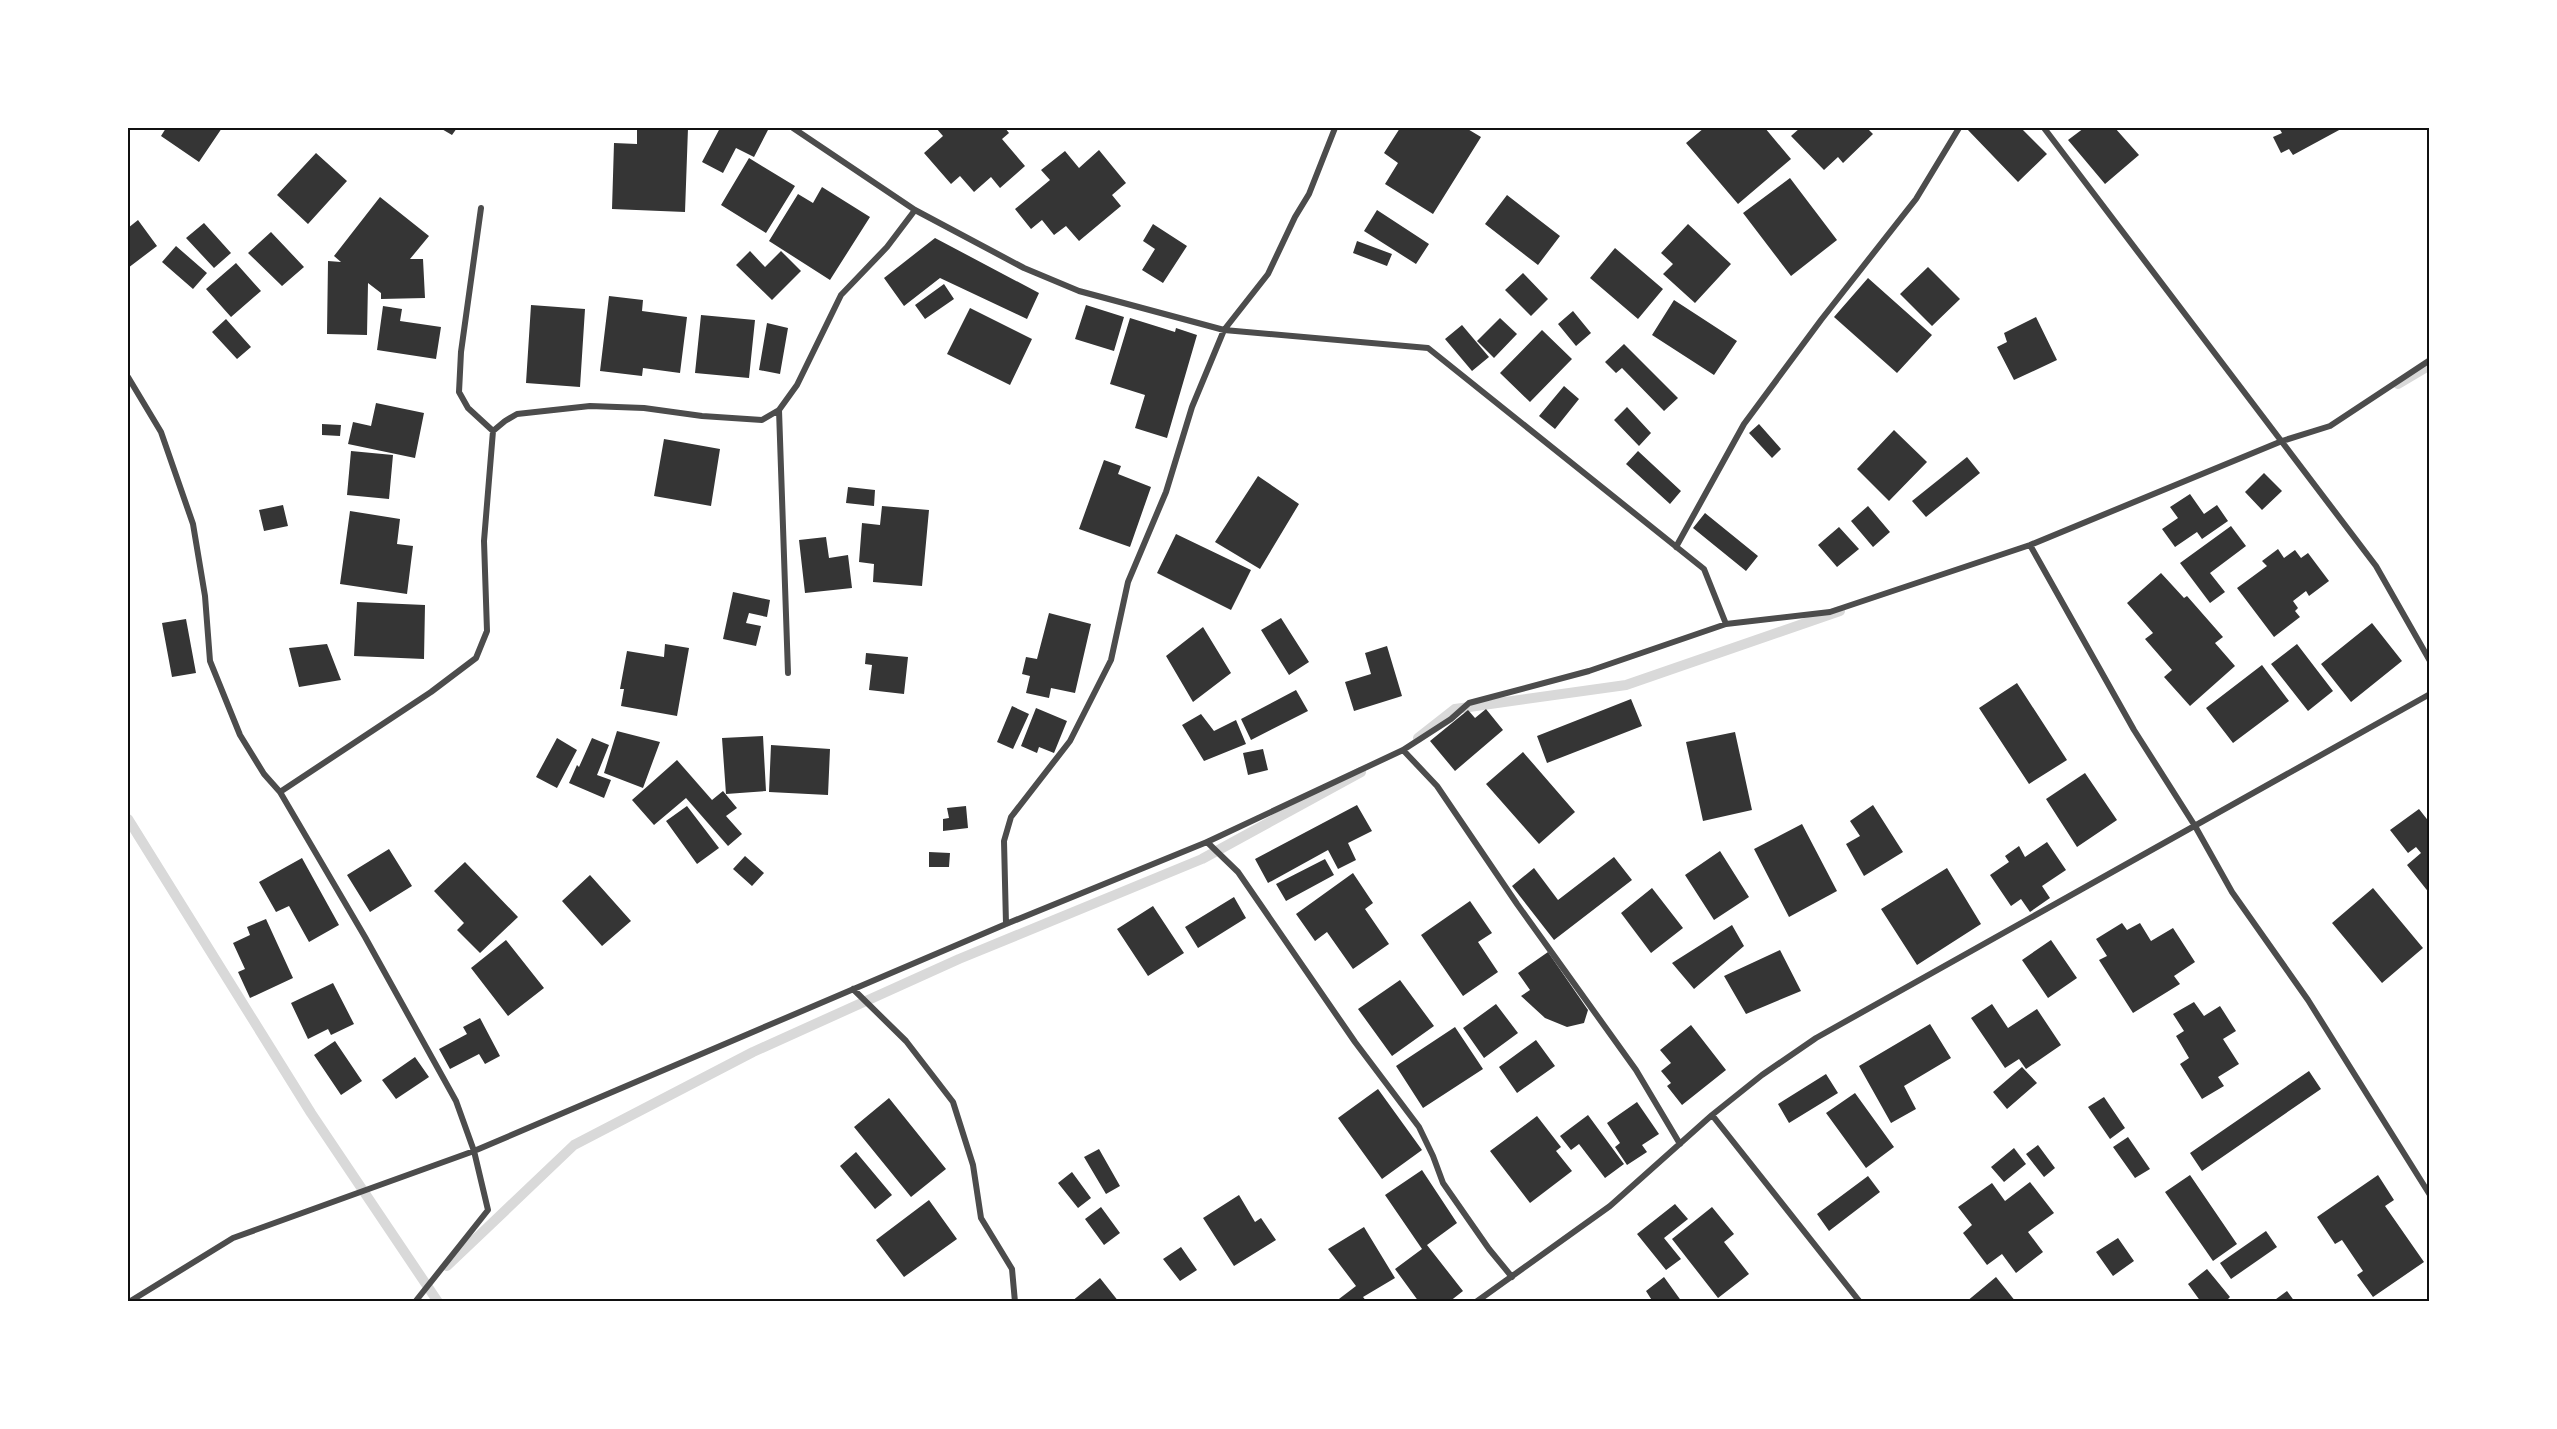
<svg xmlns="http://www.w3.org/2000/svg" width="2557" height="1429" viewBox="0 0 2557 1429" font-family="Arial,sans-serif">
	<rect width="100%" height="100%" fill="#fff"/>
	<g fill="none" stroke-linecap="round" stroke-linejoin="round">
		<!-- stream -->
		<path stroke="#d9d9d9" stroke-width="10" d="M2398 384 2430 365
			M1418 738 1455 709 1626 685 1840 611
			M128 819 311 1113 438 1302
			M447 1266 574 1145 753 1052 959 959 1202 859 1361 772"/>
	</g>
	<!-- building -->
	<path fill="#353535" d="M166 128H222L199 162 161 136Z
		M440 128H457L452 135Z
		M637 128H688L685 212 612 209 614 143 637 144Z
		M720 128H769L754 157 736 148 723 173 702 162Z
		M936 128H1005L1009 133 1002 139 1025 166 1000 188 991 177 974 192 960 176 951 184 924 153 943 136Z
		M1400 128H1466L1481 137 1433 214 1385 184 1398 163 1384 153Z
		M1704 128H1765L1791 159 1738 204 1686 143Z
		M1800 128H1867L1873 134 1843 163 1838 157 1824 170 1791 136Z
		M1969 128H2021L2047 154 2018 182 1967 129Z
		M2084 128H2115L2139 155 2105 184 2068 140Z
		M2279 128H2340L2341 129 2293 155 2289 149 2281 153 2273 137 2282 133Z
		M1099 150 1126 183 1112 195 1121 206 1079 241 1066 226 1054 235 1042 220 1031 229 1015 209 1050 180 1041 170 1065 151 1079 168Z
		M316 153 347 181 308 224 277 195Z
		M749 158 795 186 766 233 721 205Z
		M1790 178 1837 240 1791 276 1743 213Z
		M822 187 870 217 830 280 769 241 798 194 813 203Z
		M1507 195 1560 236 1538 265 1485 224Z
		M380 197 429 236 410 259H423L425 298 381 299V293L368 283 367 335 327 334 328 261 341 262 334 256Z
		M1377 210 1429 244 1416 264 1364 231Z
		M138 220 157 246 128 268V228Z
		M204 223 231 253 214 268 186 238Z
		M1153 224 1187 246 1163 283 1142 270 1155 249 1143 241Z
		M1688 224 1731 264 1695 303 1663 274 1673 264 1661 253Z
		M271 232 304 267 282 286 248 253Z
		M935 238 1039 293 1027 319 940 278 904 306 884 278Z
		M1357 241 1392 254 1387 266 1353 253Z
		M176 246 207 273 193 289 162 262Z
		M1615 248 1663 289 1638 319 1590 278Z
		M750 251 765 267 781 251 801 271 772 300 736 265Z
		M236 263 261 291 231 317 206 289Z
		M1928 267 1960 299 1932 326 1900 294Z
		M1523 273 1548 299 1531 316 1505 290Z
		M1868 278 1932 335 1897 373 1834 317Z
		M944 284 954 299 925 319 915 305Z
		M609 296 643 300 642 311 687 317 680 373 643 368 642 376 600 371Z
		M1674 300 1737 341 1714 375 1652 335Z
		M531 305 585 309 580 387 526 383Z
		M1086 305 1124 317 1114 351 1075 339Z
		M383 306 402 309 400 321 441 327 436 359 377 350Z
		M970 308 1032 339 1010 385 947 354Z
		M1573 311 1591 333 1576 346 1558 324Z
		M701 315 755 320 749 378 695 373Z
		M2036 317 2057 360 2014 380 1997 347 2007 342 2004 333Z
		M1130 318 1175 332 1176 328 1197 335 1167 438 1135 428 1145 395 1110 384Z
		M1500 318 1517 334 1494 358 1477 341Z
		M226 319 251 347 237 359 212 332Z
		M767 323 788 328 780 374 759 370Z
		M1462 325 1489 357 1472 371 1445 339Z
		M1542 330 1572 359 1530 402 1500 373Z
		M1624 344 1678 398 1664 411 1622 368 1616 373 1605 362Z
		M1564 386 1579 399 1555 429 1539 416Z
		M376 403 424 413 415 458 348 444 353 422 371 426Z
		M1627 407 1651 433 1639 446 1614 420Z
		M322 424 341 425 340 436 322 435Z
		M1759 424 1781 449 1772 458 1749 433Z
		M1894 430 1927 462 1889 501 1857 469Z
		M664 439 720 449 711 506 654 496Z
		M351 451 393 455 389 499 347 495Z
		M1638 451 1681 491 1670 504 1626 464Z
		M1967 457 1980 473 1926 517 1912 501Z
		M1104 460 1121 466 1118 474 1151 487 1130 547 1079 529Z
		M2264 473 2282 491 2262 510 2245 492Z
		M1258 476 1299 504 1260 569 1215 542Z
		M848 487 875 490 874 506 846 503Z
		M2190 494 2204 514 2217 505 2228 521 2202 539 2197 532 2175 547 2162 529 2178 518 2170 507Z
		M283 505 288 526 264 531 259 510Z
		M882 506 929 510 922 586 873 582 874 564 859 562 862 523 880 525Z
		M1868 506 1890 532 1873 547 1851 521Z
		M350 511 400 519 397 544 413 546 407 594 340 584Z
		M1705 513 1758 556 1746 571 1693 528Z
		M2231 526 2246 546 2210 573 2225 592 2210 603 2180 563Z
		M1839 527 1859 549 1837 567 1818 545Z
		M1176 534 1251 570 1231 610 1157 573Z
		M826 537 829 558 848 555 852 588 805 593 799 540Z
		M2278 549 2284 558 2295 550 2301 558 2308 553 2329 581 2309 596 2306 591 2293 601 2298 608 2295 611 2300 617 2274 637 2237 588 2267 566 2262 561Z
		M2161 573 2184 598 2187 596 2223 637 2215 643 2235 666 2190 706 2164 677 2172 670 2145 639 2153 633 2127 603Z
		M733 592 770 600 767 617 749 613 746 623 761 626 756 646 723 639Z
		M357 602 425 605 424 659 354 656Z
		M1049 613 1091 624 1075 693 1051 688 1049 698 1026 693 1030 676 1022 674 1026 657 1037 659Z
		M1281 618 1309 662 1289 675 1261 630Z
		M186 619 196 673 172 677 162 623Z
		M2372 623 2402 661 2351 702 2321 664Z
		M1203 627 1231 673 1193 702 1166 656Z
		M327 644 341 680 299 687 289 648Z
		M665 644 689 648 677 716 621 706 624 689H620L627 651 664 657Z
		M2297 644 2333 691 2308 711 2271 664Z
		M1387 646 1402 696 1354 711 1345 682 1371 674 1365 653Z
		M866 653 908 657 904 694 869 690 872 665 865 664Z
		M2262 665 2289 701 2233 743 2206 708Z
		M2017 683 2067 760 2029 784 1979 708Z
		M1296 690 1308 711 1251 740 1241 719Z
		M1631 699 1642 726 1547 763 1537 736Z
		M1012 706 1029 714 1013 749 997 742Z
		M1036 708 1067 721 1054 753 1039 747 1037 753 1021 746Z
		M1486 709 1503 730 1455 771 1430 741 1468 710 1475 718Z
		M1201 714 1214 731 1236 720 1246 744 1204 761 1182 725Z
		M617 731 660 742 643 788 604 773Z
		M1735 732 1752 810 1703 821 1686 742Z
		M763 736 766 791 726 794 722 738Z
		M557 738 577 750 557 788 536 777Z
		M592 738 609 745 597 775 611 780 604 798 569 783 577 765 579 767Z
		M771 745 830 749 828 795 769 792Z
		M1263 749 1268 770 1248 775 1243 753Z
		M1523 752 1575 812 1539 844 1486 784Z
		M677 760 712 800 723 791 737 808 726 816 742 834 728 846 686 798 654 825 632 800Z
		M2085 773 2117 820 2077 847 2046 799Z
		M1357 805 1372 831 1348 843 1356 860 1338 869 1328 850 1268 883 1255 859Z
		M1873 805 1903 852 1864 876 1846 844 1860 836 1850 821Z
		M687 806 719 848 697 864 666 821Z
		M966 806 968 828 943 831V819L949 818 947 808Z
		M2419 809 2430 823V894L2407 865 2421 853 2416 847 2408 853 2390 830Z
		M1802 824 1837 891 1789 917 1754 849Z
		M2047 842 2066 870 2042 886 2050 898 2030 912 2021 899 2011 906 1990 875 2009 862 2005 856 2019 846 2025 857Z
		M389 849 412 886 370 912 347 875Z
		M1720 851 1749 897 1714 920 1685 875Z
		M929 852 950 853 949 867H929Z
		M745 856 764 873 752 886 733 869Z
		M1614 857 1632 880 1554 940 1512 886 1534 868 1558 900Z
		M302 858 339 925 309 942 289 906 276 912 259 882Z
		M1325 859 1334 875 1286 901 1276 884Z
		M465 862 518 917 480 953 457 930 464 923 434 891Z
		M1947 868 1981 924 1917 965 1881 909Z
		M1353 873 1373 903 1365 909 1389 944 1353 969 1327 932 1315 941 1296 914Z
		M590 875 631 921 602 946 562 901Z
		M1652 888 1683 928 1651 953 1621 913Z
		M2373 888 2423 948 2382 983 2332 923Z
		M1234 897 1246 918 1198 948 1185 927Z
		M1470 901 1492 933 1478 942 1498 972 1463 996 1421 935Z
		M1153 906 1184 953 1148 976 1117 929Z
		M266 919 293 978 250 998 238 972 245 969 233 943 250 935 247 927Z
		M2122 923 2127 930 2140 923 2151 941 2173 928 2195 962 2174 976 2180 984 2133 1013 2099 960 2107 956 2096 939Z
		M1732 925 1744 946 1694 989 1672 963Z
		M506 940 544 988 508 1016 471 968Z
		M2051 940 2077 978 2048 998 2022 960Z
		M1780 950 1801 991 1746 1014 1724 976Z
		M1548 952 1588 1010 1584 1023 1567 1027 1545 1018 1521 996 1530 990 1518 973Z
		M1400 980 1434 1026 1392 1056 1358 1009Z
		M333 983 354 1024 331 1035 328 1029 308 1039 291 1003Z
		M2194 1002 2204 1016 2220 1006 2236 1031 2223 1039 2239 1064 2218 1077 2224 1086 2202 1099 2180 1064 2189 1058 2176 1036 2184 1031 2173 1014Z
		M1496 1004 1518 1033 1484 1058 1463 1028Z
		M1992 1004 2008 1028 2037 1009 2061 1045 2026 1069 2019 1059 2005 1068 1971 1018Z
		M480 1018 500 1056 485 1064 479 1054 450 1069 439 1049 467 1034 463 1027Z
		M1930 1024 1951 1058 1904 1086 1916 1109 1891 1123 1859 1066Z
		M1691 1025 1726 1070 1682 1105 1667 1086 1671 1083 1661 1071 1671 1063 1660 1050Z
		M1455 1027 1483 1069 1423 1108 1396 1066Z
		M1536 1040 1555 1066 1517 1093 1499 1067Z
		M335 1041 362 1081 341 1095 314 1055Z
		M415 1057 429 1077 396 1099 382 1080Z
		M2022 1067 2037 1083 2007 1109 1993 1092Z
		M2309 1071 2321 1089 2202 1171 2190 1153Z
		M1826 1074 1838 1093 1789 1123 1778 1104Z
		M1378 1089 1422 1150 1382 1179 1338 1118Z
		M1855 1093 1894 1147 1866 1168 1826 1113Z
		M2104 1097 2125 1128 2110 1139 2088 1107Z
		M889 1098 946 1169 911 1197 854 1127Z
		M1637 1102 1659 1134 1642 1145 1647 1152 1627 1165 1615 1147 1620 1143 1607 1123Z
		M1588 1115 1624 1164 1605 1178 1579 1144 1571 1150 1560 1136Z
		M1537 1116 1561 1147 1556 1151 1572 1171 1530 1203 1490 1151Z
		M2128 1137 2150 1169 2135 1178 2113 1147Z
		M2038 1145 2055 1168 2044 1177 2026 1154Z
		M2014 1148 2026 1164 2004 1182 1991 1167Z
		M1099 1149 1120 1186 1106 1194 1084 1157Z
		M856 1152 892 1195 875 1209 840 1166Z
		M1422 1170 1457 1223 1427 1245 1463 1291 1449 1302H1419L1395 1269 1422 1249 1385 1195Z
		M1072 1172 1091 1198 1078 1208 1058 1183Z
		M2190 1175 2237 1244 2213 1261 2165 1192Z
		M2378 1175 2394 1200 2385 1206 2424 1262 2373 1297 2357 1275 2363 1271 2342 1240 2335 1244 2317 1217Z
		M1868 1176 1880 1192 1829 1231 1817 1214Z
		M2030 1182 2054 1213 2028 1232 2043 1252 2016 1273 2002 1254 1987 1265 1963 1233 1972 1225 1958 1207 1992 1183 2005 1201Z
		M1239 1195 1255 1222 1261 1218 1276 1240 1234 1266 1203 1218Z
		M929 1200 957 1239 904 1277 876 1240Z
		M1675 1204 1688 1219 1664 1238 1681 1259 1666 1270 1637 1234Z
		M1101 1207 1120 1233 1104 1245 1085 1219Z
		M1712 1207 1734 1234 1724 1242 1749 1274 1718 1298 1672 1239Z
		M1364 1227 1395 1278 1363 1297 1367 1302H1335L1356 1286 1328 1249Z
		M2266 1231 2277 1247 2231 1279 2220 1263Z
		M2118 1238 2134 1261 2113 1276 2096 1252Z
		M1181 1247 1197 1270 1180 1281 1163 1259Z
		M2207 1269 2230 1297 2225 1302H2201L2188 1284Z
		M1664 1277 1682 1302H1653L1646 1291Z
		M1996 1277 2016 1302H1966Z
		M1100 1278 1119 1302H1071Z
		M2287 1291 2295 1302H2272Z"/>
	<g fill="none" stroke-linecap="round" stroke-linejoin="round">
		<!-- minor -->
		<path stroke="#4c4c4c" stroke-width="6" d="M793 128 915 210 1024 268 1079 291 1224 330 1428 348 1704 569 1726 624
			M2044 128 2376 566 2430 661
			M481 208 461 352 459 392 468 408 493 431
			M128 377 161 432 193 524 205 596 210 661 240 735 264 774 280 792 365 937 456 1101 474 1151 488 1210 415 1302
			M779 410 788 673
			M2030 545 2134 730 2195 826 2232 892 2308 1000 2430 1195
			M1676 547 1744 424 1821 320 1916 199 1959 128
			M1403 750 1437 786 1517 904 1636 1070 1680 1144
			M280 792 431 692 476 658 487 631 484 541 493 431 505 421 517 414 590 406 644 408 702 416 762 420 779 410 797 385 841 295 887 247 915 210
			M1207 842 1238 872 1355 1042 1419 1127 1433 1156 1443 1183 1489 1249 1512 1277
			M1006 924 1004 841 1011 817 1070 741 1111 660 1128 582 1166 492 1192 407 1224 330 1268 274 1295 217 1309 194 1335 128
			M853 989 906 1041 953 1102 973 1165 981 1218 1012 1269 1015 1302
			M1712 1115 1860 1302
			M129 1302 233 1238 474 1151 1006 924 1207 842 1403 750 1451 719 1469 703 1589 671 1726 624 1830 612 2030 545 2282 441 2330 426 2430 360
			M1476 1302 1610 1206 1712 1115 1762 1075 1816 1038 2430 694"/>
	</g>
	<!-- border -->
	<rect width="2557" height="1429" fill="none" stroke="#ffffff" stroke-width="258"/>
	<rect x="129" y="129" width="2299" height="1171" fill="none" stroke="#111" stroke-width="2"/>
</svg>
